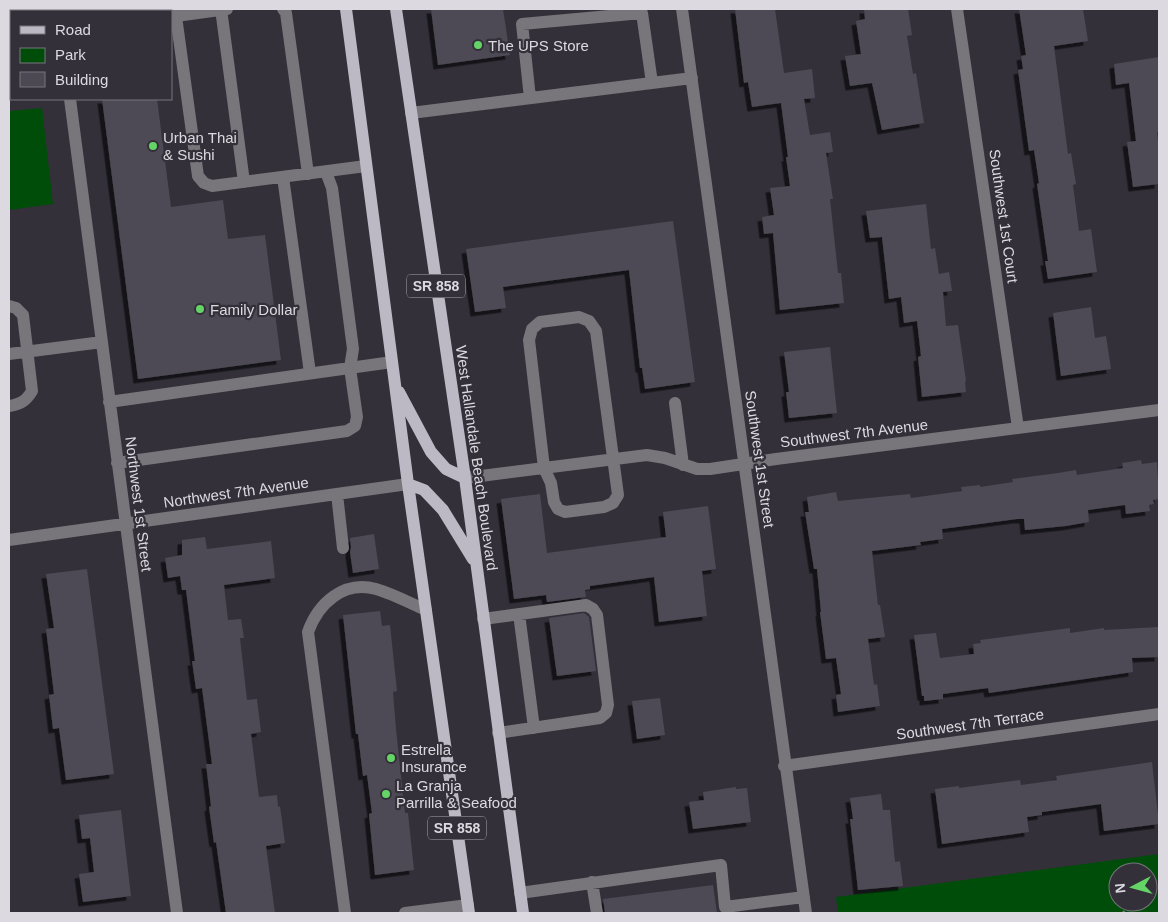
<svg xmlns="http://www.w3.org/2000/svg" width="1168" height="922" viewBox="0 0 1168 922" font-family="Arial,sans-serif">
	<defs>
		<filter id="shadow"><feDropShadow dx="-4.5" dy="4.5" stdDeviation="0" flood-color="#0009"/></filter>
	</defs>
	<rect width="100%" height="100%" fill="#333039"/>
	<!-- green -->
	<path fill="#004d0a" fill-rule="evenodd" d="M42 108 53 204 9 210V111Z
		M1159 854V913H838L836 897ZM1118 872H1148V902H1118Z"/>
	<!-- building -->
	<path fill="#4d4954" filter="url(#shadow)" d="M431 9H503L510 55 438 65Z
		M735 9H775L784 73 812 69 815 98 804 99 810 135 830 132 833 152 826 153 833 199H830L838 273H841L844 303 780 310 773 233 764 234 762 217 774 215 770 188 790 186 786 157H788L781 103 752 107 748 82 744 83Z
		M864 9H908L912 35 907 36 913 74 916 73 924 123 882 130 872 83 850 86 845 56 861 54 856 21 865 19Z
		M1019 9H1083L1088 41 1054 46 1068 154 1071 153 1076 184 1073 185 1079 231 1091 229 1097 272 1048 279 1045 261H1048L1037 184 1039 183 1034 150 1029 151 1018 70 1023 69 1021 56 1026 55Z
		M1159 57V132H1157L1159 151V184L1133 187 1127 142 1136 141 1129 83 1116 85 1114 64Z
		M102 99H157L171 207 223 200 228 239 265 235 281 360 138 379Z
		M926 204 931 249 935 248 939 274 949 272 952 291 943 292 946 326 958 325 966 381 965 382 966 392 922 397 918 357 921 356 917 321 904 323 901 297 889 299 882 237 870 238 866 211Z
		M673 221 695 382 645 389 642 368H640L629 270 503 287 506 308 475 312 466 249Z
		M1091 307 1095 338 1106 336 1111 369 1061 376 1053 313Z
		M830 347 837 413 789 418 786 392H789L784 352Z
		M1141 460 1142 464 1157 462 1159 499 1153 500 1154 504 1149 505 1150 511 1126 514 1125 505 1088 510 1089 522 1066 526 1025 530 1024 519H1017L942 529 943 539 920 542 921 545 872 551 878 605H880L885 637 868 639 874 685 877 684 880 706 838 712 836 695 841 694 836 658 826 659 820 612H821L817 569H814L805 512H809L807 497 836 492 838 501 910 494 911 498 962 491 961 487 980 485V487L1013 482 1012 479 1058 473 1076 470 1077 475 1123 468 1122 463Z
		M540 494 547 553 666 537 663 512 708 506 716 569 702 571 707 616 659 622 654 577 590 586V589L585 590 586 597 547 602 546 595 514 599 501 499Z
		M374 534 379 569 353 573 350 552 351 547 350 538Z
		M205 537 207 549 271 541 275 578 224 585 228 620 241 619 244 638H240L247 700 257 699 261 732 251 734 259 797 277 795 278 807 280 806 285 843 266 846 275 913H226L216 842 214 843 209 807 211 806 206 764H212L202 688 196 689 192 661H195L186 590H182L180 576 168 578 165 558 182 555V540Z
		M87 569 114 774 66 780 59 728 53 729 49 695 54 694 46 629 54 628 46 574Z
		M380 611 382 626 390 625 397 691 393 692 396 729 405 813H408L414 870 375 875 369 814 372 813 367 775 363 776 358 734H356L343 615Z
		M584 613 589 617 596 671 557 676 549 618Z
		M1159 627V657L1132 658 1133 672 989 693 988 688 943 694V699L924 701V696H922L914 635 936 633 940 658 974 654 973 644 981 643 980 640 1070 628V633L1104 628V630Z
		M660 698 665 735 637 739 632 701Z
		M1152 762 1159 824 1104 831 1101 804 1042 812V815L1027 817 1029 832 942 844 935 789 959 786V788L1020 780 1021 785 1057 780 1056 776Z
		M736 787V789L747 788 751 822 693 829 689 802 704 800 703 792Z
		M881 794 883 810H890L895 862 900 861 903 886 858 890 850 819H853L850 798Z
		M121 810 131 896 83 902 79 874 94 872 90 838 82 839 79 815Z
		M713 885 717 913H605L603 899Z"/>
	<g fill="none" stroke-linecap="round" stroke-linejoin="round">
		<!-- path -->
		<path stroke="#77747c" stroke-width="3" stroke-dasharray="2.5 4" stroke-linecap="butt" d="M1148 891 1159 886
			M1123 913 1134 902"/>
		<!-- minor -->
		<path stroke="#78767b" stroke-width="12" d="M9 9H10
			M58 9 59 11
			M175 9 198 176 204 183 212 186 366 166
			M221 9 244 182
			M283 9 286 13 308 174
			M682 9 806 913
			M957 9 1018 428
			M176 16 227 9
			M9 82 11 81
			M530 98 522 24 642 13 652 83
			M70 99 177 913
			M411 113 692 78
			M283 177 310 373
			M9 306 16 308 23 315 32 391C26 401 21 404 9 406
			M579 317 589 321 596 331 618 495 613 503 604 507 565 512 558 509 554 502 551 483 544 468 529 340 532 329 540 322Z
			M9 354 102 342
			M109 402 392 362
			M675 403 683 465
			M117 463 347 431 355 426 357 417 350 368 353 349 332 188 326 172
			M465 478 647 455 665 458 697 469H710L776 459 1159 410
			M337 494 343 548
			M9 540 408 484
			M519 614 534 728
			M483 619 586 605 593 609 597 615 608 705 606 713 600 718 498 733
			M784 766 1159 714
			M592 882 597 913
			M520 893 721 865 725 907 804 897
			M345 913 308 632C318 604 343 580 376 589 393 594 410 603 426 610
			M405 913 468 905"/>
		<!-- major -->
		<path stroke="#bdb9c4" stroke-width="12" d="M346 9 408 484 469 913
			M396 9 465 478 523 913
			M399 392 431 452 446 469 465 478
			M408 484 424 490 443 510 473 559"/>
	</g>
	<!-- markers -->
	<g fill="#65d467" stroke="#333039" stroke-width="2">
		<circle cx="478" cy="45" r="5"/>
		<circle cx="153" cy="146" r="5"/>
		<circle cx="200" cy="309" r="5"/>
		<circle cx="391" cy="758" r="5"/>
		<circle cx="386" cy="794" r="5"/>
	</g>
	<g text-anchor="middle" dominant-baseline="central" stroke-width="4.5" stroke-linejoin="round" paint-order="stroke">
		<!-- shield labels -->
		<g fill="#333039" stroke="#a9a7ae" stroke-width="1">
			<rect x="407" y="274.5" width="58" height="23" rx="4"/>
			<rect x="428" y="816.5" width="58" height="23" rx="4"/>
		</g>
		<g font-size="14" font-weight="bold" fill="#dcdae0">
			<text x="436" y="286">SR 858</text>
			<text x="457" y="828">SR 858</text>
		</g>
		<!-- poi labels -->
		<g font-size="15" fill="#dcdae0" stroke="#333039" text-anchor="start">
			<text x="488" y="45">The UPS Store</text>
			<text x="163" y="137">Urban Thai<tspan x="163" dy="17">&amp; Sushi</tspan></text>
			<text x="210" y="309">Family Dollar</text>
			<text x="401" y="749">Estrella<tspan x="401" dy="17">Insurance</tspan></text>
			<text x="396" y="785">La Granja<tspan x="396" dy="17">Parrilla &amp; Seafood</tspan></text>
		</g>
		<!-- street labels -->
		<g font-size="15" fill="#dcdae0" stroke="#333039">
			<text transform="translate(1004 216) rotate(82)">Southwest 1st Court</text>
			<text transform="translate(854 433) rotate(-7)">Southwest 7th Avenue</text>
			<text transform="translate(477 458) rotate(82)">West Hallandale Beach Boulevard</text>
			<text transform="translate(760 459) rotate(82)">Southwest 1st Street</text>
			<text transform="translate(236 492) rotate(-8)">Northwest 7th Avenue</text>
			<text transform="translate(139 504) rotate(83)">Northwest 1st Street</text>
			<text transform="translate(970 724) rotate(-8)">Southwest 7th Terrace</text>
		</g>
	</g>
	<!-- border -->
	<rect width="1168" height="922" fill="none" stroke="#dcdae0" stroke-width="20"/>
	<!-- legend -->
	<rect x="10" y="10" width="162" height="90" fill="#333039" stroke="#77747c"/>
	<rect x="20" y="26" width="25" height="8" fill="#bdb9c4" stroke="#77747c"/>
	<text x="55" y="35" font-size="15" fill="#dcdae0">Road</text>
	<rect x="20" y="48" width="25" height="15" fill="#004d0a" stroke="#77747c"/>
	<text x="55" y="60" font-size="15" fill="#dcdae0">Park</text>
	<rect x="20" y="72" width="25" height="15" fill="#4d4954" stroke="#77747c"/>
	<text x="55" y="85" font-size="15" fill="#dcdae0">Building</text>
	<!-- north arrow -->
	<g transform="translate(1133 887) rotate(264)"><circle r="24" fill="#333039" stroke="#77747c"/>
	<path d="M0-4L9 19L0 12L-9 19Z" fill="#65d467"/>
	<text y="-8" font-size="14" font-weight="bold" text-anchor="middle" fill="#dcdae0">N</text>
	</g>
</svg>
